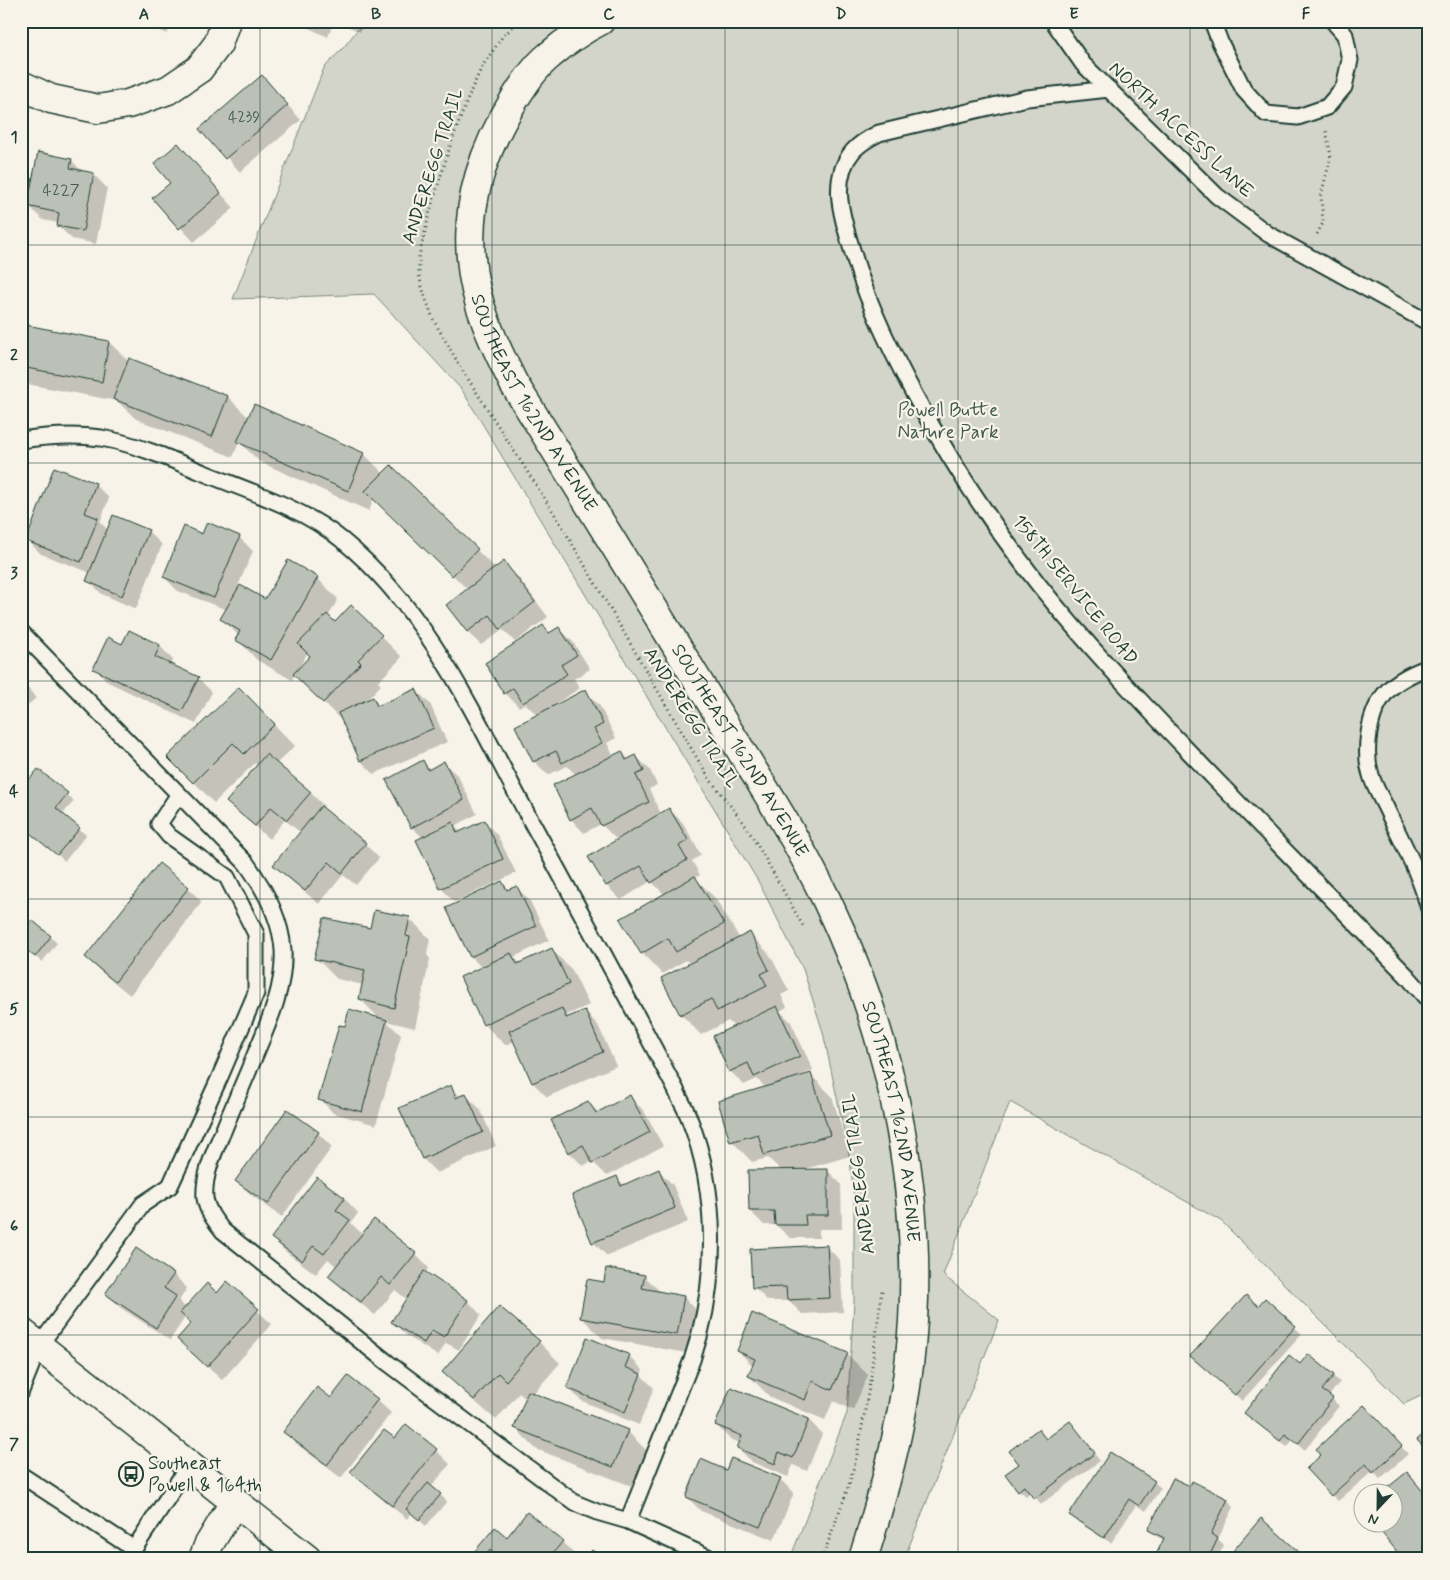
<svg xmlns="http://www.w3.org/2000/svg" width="1450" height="1580" viewBox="0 0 1450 1580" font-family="Mynerve,sans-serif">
	<rect width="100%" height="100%" fill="#f7f3e8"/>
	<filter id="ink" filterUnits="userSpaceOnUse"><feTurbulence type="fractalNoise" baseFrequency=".02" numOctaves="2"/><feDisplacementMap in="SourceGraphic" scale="10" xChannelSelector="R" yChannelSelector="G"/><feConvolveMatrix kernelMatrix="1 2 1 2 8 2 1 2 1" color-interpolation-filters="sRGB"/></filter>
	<g filter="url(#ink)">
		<!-- built -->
		<path fill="#e5e4d9" d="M21 1417 29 1423 21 1444Z"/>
		<!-- green -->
		<path fill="#d3d5ca" stroke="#79897f" d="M364 21H1429V1392L1404 1404 1221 1221 1010 1102 943 1275 999 1320 904 1559H790L847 1413 854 1302V1198L850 1159 823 1032 803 969 758 881 462 390 374 294 233 299 324 68 344 47Z"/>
		<!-- shadow -->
		<path fill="#0003" fill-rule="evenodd" d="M136 21H173L167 34Z
			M294 21H334L328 37Z
			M336 21H364L360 32Z
			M262 77 301 120 240 172 201 129Z
			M178 145 234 208 194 242 154 198 172 183Z
			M71 160 83 172 93 174 107 188 96 244 72 239 58 226V223L43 220 29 206Z
			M21 326 109 342 129 362 228 397 249 418 255 406 364 454 384 474 391 466 496 569 504 563 518 577 548 617 515 642 503 630 481 645 467 632 468 590 374 498 369 511 260 462 239 442 233 457 136 419 117 401 21 383Z
			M95 484 109 498 100 522 108 530 148 531 162 545 136 609 102 594 88 580 91 573 41 554 27 540Z
			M203 535 239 537 253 551 238 586 265 601 288 561 317 578 338 599 328 617 335 624 351 607 402 657 378 682 381 685 364 703 373 699 380 706 416 690 430 704 447 742 374 774 361 761 343 722 295 674 292 680 257 660 237 639 239 636 222 619 227 610 178 591 164 577ZM308 652 312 656 299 668Z
			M543 627 550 634 559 628 573 642 590 669 574 679 580 688 554 705 555 707 585 691 599 705 616 738 607 743 614 757 622 753 629 760 636 756 650 770 657 785 649 789 661 814 669 809 683 823 701 855 692 861 700 875 695 878 715 898 740 939 750 934 770 955 789 991 781 995 787 1007 780 1011 791 1022 813 1070 797 1077 811 1075 832 1096 850 1156 805 1169 827 1170 841 1184 842 1229H819V1238H790L776 1225H764L750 1211 781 1170 768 1158 752 1162 732 1141 766 1088 757 1079 744 1085 730 1071 735 1027 728 1021 701 1035 681 1014 690 964 686 960 662 974 642 953 665 895 651 881 621 900 607 886 590 857 622 838 621 836 616 839 601 824 584 833 571 819 576 775 567 766 548 775 535 762 516 727 538 716 525 703 519 707 505 693Z
			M130 632 160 646 173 660 171 665 198 678 212 692 196 724 108 682 95 668 123 646Z
			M21 680 36 698 21 711Z
			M260 710 295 746 276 764 310 792 324 806 322 808 365 844 379 858 356 885 343 875 319 904 288 878 275 865 301 833 285 820 269 839 227 802 258 766 255 763 214 803 194 782Z
			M21 711 27 719 21 724Z
			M423 762 431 770 444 763 458 776 477 814 455 826 461 833 485 822 498 836 516 873 454 902 441 888 423 838 412 827Z
			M38 771 74 801 62 815 86 835 65 861 21 825 29 783Z
			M159 865 188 888 202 902 130 995 100 971 86 957Z
			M502 883 509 890 516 887 530 901 549 940 514 957 521 964 551 949 572 970 589 1005 567 1015 570 1018 584 1011 598 1025 616 1066 547 1097 533 1083 515 1041 505 1045 484 1024 482 968 471 957 448 909Z
			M409 918 430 939 427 955 430 959 415 1028 386 1021 401 1035 376 1125 333 1113 320 1099 345 1027 381 1020 360 999 363 985 337 979 316 958ZM405 932H408L406 942Z
			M50 937 57 943 42 962 24 948Z
			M450 1087 461 1097 466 1095 480 1109 496 1146 437 1173 423 1159 401 1109Z
			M630 1097 644 1111 663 1146 607 1176 592 1161 583 1166 569 1152 588 1102 599 1113Z
			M287 1111 318 1133 332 1147 282 1217 251 1195 237 1181Z
			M659 1171 673 1185 688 1222 607 1256 593 1242 617 1178 625 1186Z
			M317 1178 345 1199 358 1213 351 1223 363 1235 415 1254 429 1268 425 1273 468 1301 481 1315 459 1350 446 1343 438 1356 407 1336 393 1322 412 1292 410 1291 405 1298 395 1290 375 1315 344 1290 330 1276 337 1267 328 1259 316 1274 286 1252 272 1238Z
			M826 1246 840 1260 843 1312 802 1314 789 1301H768L754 1287Z
			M174 1275 187 1288 179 1301 186 1308 217 1294 227 1283 272 1324 222 1380 192 1353V1323L186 1316 170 1340 121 1308 107 1294Z
			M644 1276 662 1293 684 1297 704 1318 698 1355 602 1338 581 1317 605 1283Z
			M1265 1300 1302 1334 1242 1401 1199 1362Z
			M499 1308 539 1342 560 1363 533 1394 627 1431 648 1452 634 1487 536 1449 515 1428 526 1399 519 1393 496 1420 464 1392 444 1372Z
			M738 1351 847 1354 868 1375 853 1410 833 1401 825 1420 770 1397 749 1376 753 1366Z
			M1308 1355 1340 1382 1329 1396 1339 1406 1305 1450 1293 1440 1287 1447 1245 1413 1300 1365Z
			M629 1356 643 1370 641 1375 654 1388 639 1425 582 1401 568 1388Z
			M331 1400H377L391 1413 341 1478 298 1445 285 1431Z
			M1371 1414 1408 1454 1380 1479 1373 1471 1338 1501 1332 1495Z
			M809 1420 822 1434 807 1471 793 1465 788 1477 752 1462 738 1448 740 1443 730 1439 716 1425Z
			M1070 1422 1100 1461 1041 1504 1031 1492 1026 1496 1019 1490 1038 1431 1047 1440Z
			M395 1440 436 1450 450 1464 431 1487 447 1501 426 1526 411 1513 407 1519 366 1486 352 1472Z
			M727 1472 780 1479 794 1493 774 1540 701 1511 687 1497Z
			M1154 1482 1161 1488 1146 1511 1136 1505 1111 1543 1078 1522 1071 1515Z
			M1193 1483 1228 1500 1234 1507 1218 1539 1224 1545 1217 1559H1155L1164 1540 1156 1536 1149 1529 1191 1488Z
			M1261 1520 1299 1553 1305 1559H1228Z
			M495 1529 507 1539 562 1542 579 1559H471Z"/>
		<!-- building -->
		<path fill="#bbc1b6" stroke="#1f3d34" d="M262 75 288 105 225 159 199 129Z
			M178 143 221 193 179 229 152 198 170 183 154 164Z
			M38 152 72 159 70 168 94 173 83 231 57 226 59 213 27 206Z
			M21 324 109 341 102 382 21 367Z
			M129 358 228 396 212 437 113 399Z
			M254 404 364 453 348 491 237 442Z
			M391 465 478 549 452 576 365 491Z
			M54 467 96 483 85 513 98 518 81 562 26 541Z
			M113 515 149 530 122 596 86 581Z
			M207 522 240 536 214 598 163 577 184 526 202 534Z
			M288 560 318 577 271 660 235 640 240 631 220 619 240 585 265 599Z
			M504 561 535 602 500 629 490 615 467 632 446 605Z
			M351 605 382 635 358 660 361 663 323 703 293 674 310 656 298 644 327 614 335 622Z
			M543 625 549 633 559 627 577 655 561 665 567 674 523 703 513 688 504 694 485 663Z
			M129 630 160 645 155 657 199 677 182 711 93 669 108 637 122 644Z
			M239 687 275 724 244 754 233 743 193 783 167 757Z
			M416 689 434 728 360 761 338 713 373 697 377 706Z
			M586 689 603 724 594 729 602 743 562 763 556 751 533 762 515 726Z
			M622 751 626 760 636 755 644 771 636 775 649 802 601 826 592 808 570 820 553 785Z
			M266 754 311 792 287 820 271 807 255 826 226 802Z
			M423 760 428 770 444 761 464 800 411 828 386 780Z
			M38 769 68 793 56 808 80 828 57 855 21 826V776L28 781Z
			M321 806 366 843 342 873 329 862 305 891 273 865Z
			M669 808 688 840 679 846 687 860 651 883 641 866 606 886 588 857Z
			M485 820 503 859 440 889 416 840 453 822 457 833Z
			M159 863 189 887 115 982 85 957Z
			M695 876 724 924 676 952 668 938 641 954 620 919Z
			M502 881 507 890 517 886 536 926 470 957 446 908Z
			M374 910 410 917 406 936 410 937 394 1008 359 999 365 970 314 959 324 918 370 928Z
			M32 920 51 936 35 957 21 946V934Z
			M750 932 769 970 761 974 767 986 717 1011 711 999 680 1015 661 978Z
			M552 948 569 984 483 1025 460 977 511 953 517 964Z
			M777 1006 800 1056 754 1077 748 1063 729 1072 713 1036Z
			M562 1008 566 1018 585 1010 603 1052 532 1083 509 1031Z
			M349 1009 387 1020 362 1112 318 1100 339 1025 345 1026Z
			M811 1073 830 1135 764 1155 758 1134 730 1142 718 1101Z
			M451 1085 456 1098 466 1093 483 1132 422 1159 399 1108Z
			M630 1095 650 1132 592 1163 583 1145 568 1153 551 1120 588 1101 596 1113Z
			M287 1109 319 1132 268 1204 235 1181Z
			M659 1169 675 1208 592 1243 572 1195 617 1176 621 1186Z
			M828 1169V1215H805L806 1225H775L774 1211H749L748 1170Z
			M317 1177 345 1198 336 1210 350 1220 324 1254 313 1246 302 1261 271 1238Z
			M374 1219 416 1253 390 1285 381 1277 361 1302 328 1276Z
			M827 1245 830 1298 787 1300 786 1287 752 1288 750 1249Z
			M136 1248 174 1274 164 1288 176 1296 156 1328 105 1294Z
			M606 1268 645 1275 642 1288 684 1296 677 1335 580 1318 587 1279 604 1282Z
			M424 1271 468 1300 444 1337 432 1330 424 1343 391 1322Z
			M227 1281 259 1309 207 1367 177 1339 191 1323 180 1313 207 1283 217 1293Z
			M1246 1295 1258 1306 1265 1298 1296 1326 1235 1395 1190 1356Z
			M499 1306 540 1341 506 1381 498 1373 474 1400 442 1372Z
			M752 1313 848 1353 832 1390 812 1381 805 1400 748 1376 755 1359 737 1351Z
			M587 1337 630 1355 625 1367 641 1374 625 1412 567 1388Z
			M1308 1354 1334 1375 1322 1390 1333 1398 1298 1444 1285 1434 1280 1441 1244 1413 1289 1355 1300 1364Z
			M348 1376 378 1399 327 1465 283 1432 317 1387 331 1398Z
			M731 1387 809 1419 793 1458 779 1452 775 1464 737 1448 742 1436 715 1425Z
			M528 1391 628 1430 613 1467 514 1428Z
			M1364 1405 1402 1446 1373 1473 1366 1464 1331 1496 1306 1469 1321 1455 1316 1449Z
			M1070 1421 1095 1453 1034 1499 1024 1486 1018 1491 1005 1474 1019 1464 1009 1451 1038 1429 1046 1439Z
			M406 1424 437 1449 392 1506 350 1472 384 1430 395 1438Z
			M1429 1429V1453L1417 1440Z
			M1110 1452 1155 1481 1139 1506 1129 1499 1104 1538 1069 1515Z
			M731 1458 781 1478 760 1527 686 1497 701 1459 726 1470Z
			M1407 1472 1429 1499V1559H1403L1373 1522H1392V1492H1382Z
			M1173 1478 1190 1486 1192 1481 1228 1499 1211 1534 1218 1538 1208 1559H1154L1164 1538 1148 1530Z
			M428 1483 441 1494 419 1520 406 1509Z
			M527 1512 563 1541 548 1559H493L496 1556 490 1550 483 1559 469 1558 495 1527 507 1537Z
			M1261 1518 1299 1552 1293 1559H1226Z
			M592 1550 603 1559H584Z"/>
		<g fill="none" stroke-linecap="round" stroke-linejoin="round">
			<defs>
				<path id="service" d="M1053 21 1083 64 1217 196 1268 234 1429 323
					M1212 21 1220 42 1244 90 1266 114 1298 117 1327 107 1344 87 1350 60 1345 35 1333 21
					M1109 89 1027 98 879 133C869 138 860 143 853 151 826 183 846 228 856 263 870 308 892 352 914 394 950 461 992 525 1039 585 1093 653 1154 715 1214 778 1278 844 1343 910 1407 976L1429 1001
					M21 440C47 436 74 434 101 438 136 444 171 459 204 473 251 492 303 508 342 540 428 610 474 715 525 810 576 903 627 996 676 1090 680 1100 686 1109 689 1118 719 1193 718 1284 692 1360L628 1521
					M21 632 246 863C264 888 281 918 283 950 285 987 269 1022 255 1055 245 1080 234 1104 224 1129 215 1150 203 1175 205 1198 207 1211 215 1221 223 1231L388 1363 575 1503 597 1512 628 1521 712 1559
					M1429 667C1393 680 1375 695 1369 733 1367 746 1367 763 1371 775 1374 787 1382 799 1387 810 1402 842 1420 874 1429 909
					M21 1391 39 1346 143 1204 170 1186 219 1079 256 993V934L227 877 169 836 159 824 179 794
					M21 1475 134 1549
					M131 1557 134 1549 189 1465"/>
				<path id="minor" d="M21 85 51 99 98 109 128 104 168 90 199 69 218 44 226 21
					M203 1559 208 1546 235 1501"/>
				<g id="tertiary">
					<path id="s1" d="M600 21C582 30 565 42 550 55 535 67 524 84 514 100 484 149 466 200 471 258 474 303 494 344 514 384 579 487 643 591 707 696 748 763 793 830 827 901 894 1041 928 1210 909 1365 901 1431 883 1495 863 1559"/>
				</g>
				<path id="primary" d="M21 1332 307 1559"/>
			</defs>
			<!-- service casing -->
			<use href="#service" stroke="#1f3d34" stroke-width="19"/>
			<!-- minor casing -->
			<use href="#minor" stroke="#1f3d34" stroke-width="31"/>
			<!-- tertiary casing -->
			<use href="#tertiary" stroke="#1f3d34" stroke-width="31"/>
			<!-- primary casing -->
			<use href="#primary" stroke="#1f3d34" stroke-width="31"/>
			<!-- path -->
			<path stroke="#1f3d34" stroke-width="3" stroke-dasharray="1 4" stroke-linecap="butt" d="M520 21 503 36 483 65 472 88 452 140 430 211 419 256V276L425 297 434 321 461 368 559 521 708 777 744 823 765 858 803 926
				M1317 234 1323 223 1321 195 1331 157 1326 130
				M131 1474 139 1462
				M822 1559 849 1485 857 1455 870 1382 882 1290"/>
			<!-- service -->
			<use href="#service" stroke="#f7f3e8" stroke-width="15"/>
			<!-- minor -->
			<use href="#minor" stroke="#f7f3e8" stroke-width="28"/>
			<!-- tertiary -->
			<use href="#tertiary" stroke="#f7f3e8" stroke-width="28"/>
			<!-- primary -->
			<use href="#primary" stroke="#f7f3e8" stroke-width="28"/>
		</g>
	</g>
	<!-- grid -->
	<path fill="none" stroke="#1f3d34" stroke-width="1" stroke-opacity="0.55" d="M260 21V1559M492 21V1559M725 21V1559M958 21V1559M1190 21V1559M21 245H1429M21 463H1429M21 681H1429M21 899H1429M21 1117H1429M21 1335H1429"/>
	<!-- icons -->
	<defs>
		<symbol id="bus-ring" viewBox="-11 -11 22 22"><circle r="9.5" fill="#f7f3e8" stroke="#1f3d34" stroke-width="1.5"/><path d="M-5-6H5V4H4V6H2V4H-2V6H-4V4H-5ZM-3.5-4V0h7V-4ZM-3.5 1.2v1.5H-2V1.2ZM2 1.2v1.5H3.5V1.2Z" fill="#1f3d34"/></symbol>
	</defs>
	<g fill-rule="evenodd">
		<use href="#bus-ring" x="117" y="1460" width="28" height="28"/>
	</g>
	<g text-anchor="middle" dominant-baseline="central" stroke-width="4.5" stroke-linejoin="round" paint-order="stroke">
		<!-- number labels -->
		<g font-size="16" fill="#465e54">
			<text x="244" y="117">4239</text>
			<text x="61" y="190">4227</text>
		</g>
		<!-- street labels -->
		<g font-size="19" fill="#1f3d34" stroke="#f7f3e8">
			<text transform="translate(1181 130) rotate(43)">NORTH ACCESS LANE</text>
			<text transform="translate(433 166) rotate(-72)">ANDEREGG TRAIL</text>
			<text stroke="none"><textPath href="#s1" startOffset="445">SOUTHEAST 162ND AVENUE</textPath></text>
			<text transform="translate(1075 590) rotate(51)">158TH SERVICE ROAD</text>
			<text transform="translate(691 718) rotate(58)">ANDEREGG TRAIL</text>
			<text stroke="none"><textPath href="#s1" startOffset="850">SOUTHEAST 162ND AVENUE</textPath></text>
			<text stroke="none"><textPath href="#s1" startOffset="1255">SOUTHEAST 162ND AVENUE</textPath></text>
			<text transform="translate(859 1174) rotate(-97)">ANDEREGG TRAIL</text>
		</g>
		<!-- park labels -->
		<g font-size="19" fill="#435b52" stroke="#f7f3e8">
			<text x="948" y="410">Powell Butte<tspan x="948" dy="22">Nature Park</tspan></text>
		</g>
		<!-- poi labels -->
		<g font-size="19" fill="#1f3d34" stroke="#f7f3e8" text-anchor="start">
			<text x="148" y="1463">Southeast<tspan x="148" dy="22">Powell &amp; 164th</tspan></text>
		</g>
	</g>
	<!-- margin -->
	<rect width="1450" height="1580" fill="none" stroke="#f7f3e8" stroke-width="55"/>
	<!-- north arrow -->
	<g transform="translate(1378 1508) rotate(202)"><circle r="24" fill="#f7f3e8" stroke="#a1aaa0"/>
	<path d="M0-4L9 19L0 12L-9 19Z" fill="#1f3d34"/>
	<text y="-8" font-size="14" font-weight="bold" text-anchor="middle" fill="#1f3d34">N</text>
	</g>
	<rect x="28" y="28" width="1394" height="1524" fill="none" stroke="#1f3d34" stroke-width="2"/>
	<g font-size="16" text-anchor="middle" font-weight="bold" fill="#1f3d34">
		<text x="144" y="19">A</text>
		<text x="376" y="19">B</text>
		<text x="609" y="19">C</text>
		<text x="841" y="19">D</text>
		<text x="1074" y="19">E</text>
		<text x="1306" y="19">F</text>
		<text x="14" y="142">1</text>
		<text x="14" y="360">2</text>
		<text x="14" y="578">3</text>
		<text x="14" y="796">4</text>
		<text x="14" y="1014">5</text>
		<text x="14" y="1231">6</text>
		<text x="14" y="1449">7</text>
	</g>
</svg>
